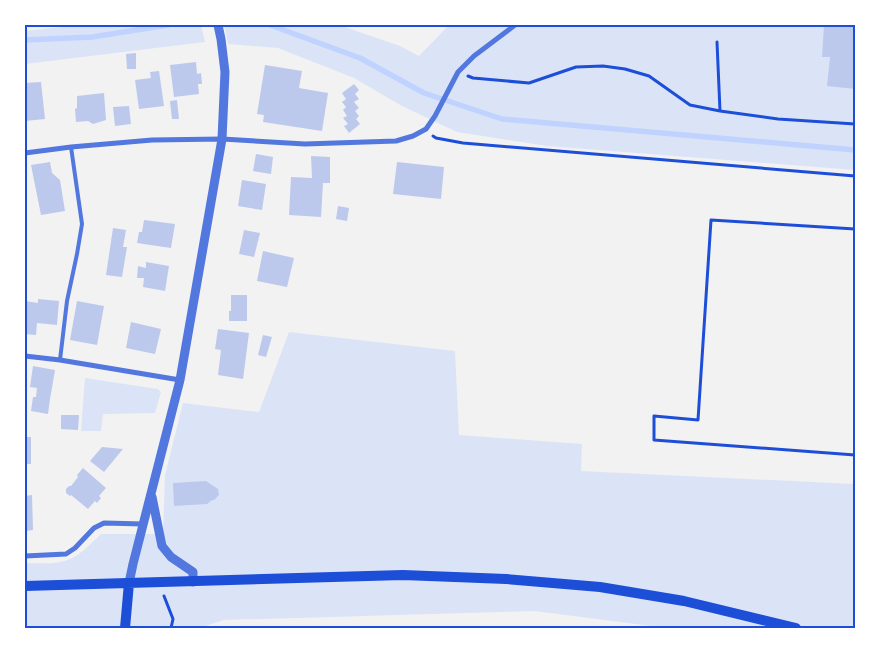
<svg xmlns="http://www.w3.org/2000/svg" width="880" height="653" viewBox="0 0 880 653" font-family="Literata,serif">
	<rect width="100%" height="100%" fill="#f2f2f2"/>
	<!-- green -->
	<path fill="#dbe4f7" d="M81 25H201L205 42 25 64V31Z
		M224 25H339L400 46 419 56 449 25H855V170L547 146 457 132 402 106 354 78 278 48 228 44Z
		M289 332 455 351 459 435 582 444 581 471 855 484V628H666L535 611 224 620 199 628H25V563C39 563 56 565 70 559 80 555 93 542 101 534H163L165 475 183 403 259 412Z
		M85 378 158 389 161 392 155 413 103 414 101 431H81Z"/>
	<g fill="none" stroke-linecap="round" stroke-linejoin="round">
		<!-- stream -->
		<path stroke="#bfd3fe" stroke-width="5.5" d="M270 25 360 58 424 93 502 119 855 150
			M25 40 92 37 168 25"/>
	</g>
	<!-- building -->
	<path fill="#bdc9ec" d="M824 25H855V89L827 86 830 57H822Z
		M136 53V69H127L126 54Z
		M196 62 197 74 201 73 202 84H198L199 94 174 97 170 65Z
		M265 65 302 71 299 88 328 93 322 131 263 122 264 115 257 114Z
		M159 71 164 106 139 109 135 80 151 78 150 72Z
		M41 82 45 119 25 121V83Z
		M354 84 359 90 355 94 359 99 354 102 359 108 355 111 359 116 356 119 360 124 349 133 344 126 348 124 343 118 347 116 343 110 346 107 342 102 346 99 342 93Z
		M104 93 106 120 93 124 88 121 76 122 75 109 77 108V96Z
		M177 100 179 119H172L170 101Z
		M129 106 131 124 115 126 113 107Z
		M256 154 273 157 271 174 253 171Z
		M311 156 330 157V183H323L321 217 289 215 291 177 312 178Z
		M50 162 52 173 60 180 65 211 41 215 31 165Z
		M397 162 444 167 441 199 393 194Z
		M242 180 266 184 262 210 238 206Z
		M338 206 349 208 347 221 336 219Z
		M144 220 175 224 171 248 137 243 139 232H142Z
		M113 228 126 230 123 247H127L122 277 106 275Z
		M244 230 260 233 254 257 239 254Z
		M263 251 294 258 287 287 257 281Z
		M146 262 169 266 165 291 143 287 144 278H137L138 266 146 268Z
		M231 295H247V321H229V311H231Z
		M38 299 59 301 57 325 37 323 36 335 25 334V301L38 303Z
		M77 301 104 306 97 345 70 340Z
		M131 322 161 329 155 354 126 348Z
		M218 329 249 333 243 379 218 375 221 350 215 349Z
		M263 335 272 337 266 357 258 355Z
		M33 366 55 370 50 399 48 414 31 411 33 397H36L37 388 30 387Z
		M61 415H79L78 430 61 429Z
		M25 437H31V464H25Z
		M102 447 123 449 104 472 90 461Z
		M83 468 106 488 99 496 101 498 97 503 95 501 88 509 71 495 70 496 66 493V489L69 486H71L78 477 77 475Z
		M206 481 218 489 219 495 214 500H212L207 504 174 506 173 483Z
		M32 495 33 530 25 531V496Z"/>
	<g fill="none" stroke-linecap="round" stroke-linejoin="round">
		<!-- path -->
		<path stroke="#1d4ed8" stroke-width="3" d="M717 42 720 111
			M468 76 473 78 529 83 576 67 603 66 625 69 649 76 690 105 720 111 778 119 855 124
			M433 136 436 138 463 143 855 176
			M855 229 711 220 698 420 654 416V440L855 455
			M164 596 173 619 171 628"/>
		<!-- service -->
		<path stroke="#5277de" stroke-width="4" d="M60 360 67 301 77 254 82 224 71 147"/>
		<!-- minor -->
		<path stroke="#5277de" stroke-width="5" d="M25 153 71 147 152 140 222 139 305 144 396 141 413 136 426 129 435 116 458 72 474 56 515 25
			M25 356 60 360 180 380
			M25 556 66 554 75 548 94 528 104 523 143 524"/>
		<!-- tertiary -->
		<path stroke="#5277de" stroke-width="9" d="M152 497 162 546 171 557 193 572V582
			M129 583 133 564 180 380 222 139 225 72 221 39 218 25"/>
		<!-- secondary -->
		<path stroke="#1d4ed8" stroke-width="10" d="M25 586 403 575 506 579 600 587 684 601 796 628
			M125 628 129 583"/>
	</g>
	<!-- border -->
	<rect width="880" height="653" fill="none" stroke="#ffffff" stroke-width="52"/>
	<rect x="26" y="26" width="828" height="601" fill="none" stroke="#1d4ed8" stroke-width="2"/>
</svg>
